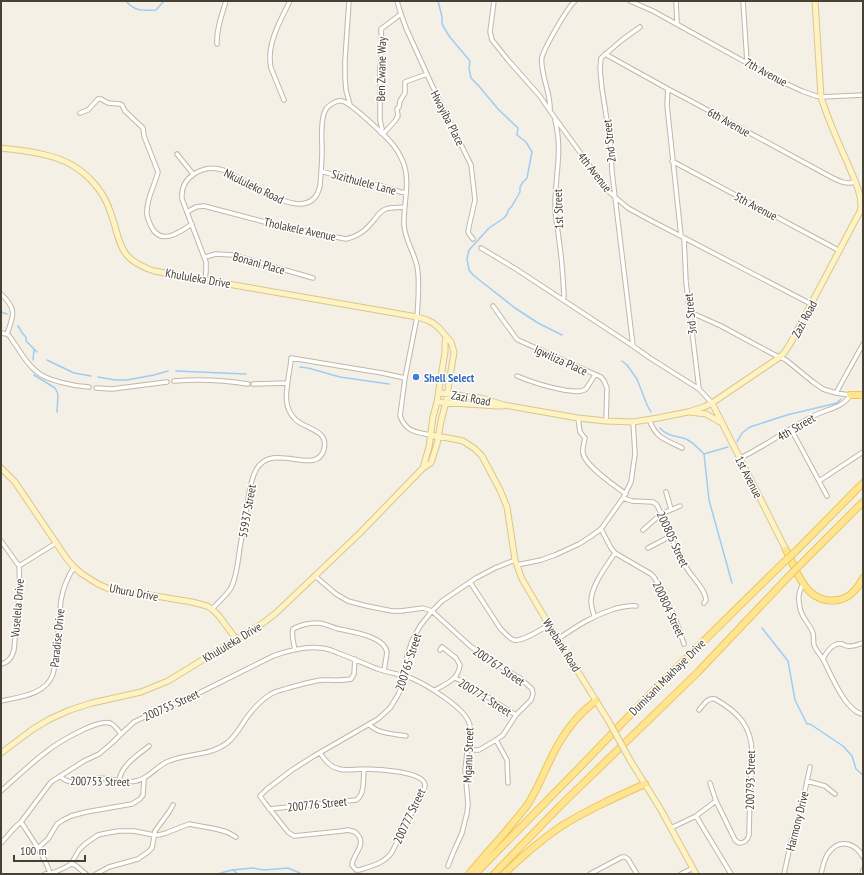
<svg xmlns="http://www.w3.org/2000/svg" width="864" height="875" viewBox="0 0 864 875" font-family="'PT Sans Narrow',sans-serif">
	<rect width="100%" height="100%" fill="#f4f0e5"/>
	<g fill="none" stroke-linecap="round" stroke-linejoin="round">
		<!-- stream -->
		<path stroke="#9ccdf6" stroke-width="1.5" d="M126 1C134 11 143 11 156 10L164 1
			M438 1 442 17V24L449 36 470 61 469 68 471 78 478 85 498 109 518 128 517 135 526 142 532 152 527 178 523 182 520 187V192L512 206 509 209 507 214 504 218 489 228 469 250 467 259 469 270 473 275 515 308 538 323 562 335
			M1 312 7 314
			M18 326 23 334 26 337V341L37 352
			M33 360 34 350
			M47 360 74 373 91 376
			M622 361 627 365 637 379 647 405 651 412
			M300 367 308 368 340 377 389 384
			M176 371 246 374
			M34 375 55 388 58 394 57 412
			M98 377 115 380H127L154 375 168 371
			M660 428C668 437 675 435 686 439 693 442 698 448 704 454L709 500 732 583
			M737 442 742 433 750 427 787 415 837 403 841 399
			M704 454 728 447
			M762 628 788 661 795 700 807 724H810L843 746 852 756 856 769 863 775
			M233 870 238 874
			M217 874 232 870 253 868 264 870 288 868 302 874"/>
		<defs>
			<path id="street" d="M349 1 345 60V77L346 90 350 105
				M397 1 401 14 406 28 431 83 471 165 475 200 468 231 469 234 473 239
				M494 1 490 32 492 40 508 60 539 95 555 118 608 191 628 208 648 219 811 304
				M630 1 653 11 774 78 802 91 816 96 821 97 863 95
				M676 1 677 23
				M743 1 747 62
				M217 44C216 30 222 14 226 1
				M605 54 668 89 689 100 831 177C839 181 846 185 855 182
				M668 89 667 105 681 236
				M284 100 271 68C266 45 280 21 290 1
				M550 111C551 97 545 85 543 72 542 67 541 62 542 57 545 47 567 8 575 1
				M80 113 88 110 98 99H101L108 103 120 104 122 105 125 111 143 128 144 136 158 172C155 185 147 197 147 211 146 216 149 221 151 226 160 246 179 233 192 224
				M555 120C563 151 555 176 555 206 555 218 558 229 559 240 562 259 563 277 564 296L563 300
				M381 133 382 129 380 120V68L382 50 381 29 401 14
				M383 134 395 121 398 116 397 109 399 107 400 101 405 93V82L427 74
				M177 154 193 174
				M672 161 840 251
				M321 171 337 176 349 177 365 184 378 185 401 192 406 193
				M187 212 196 207 204 206 280 226 346 239C359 236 366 230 374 220 378 215 380 211 386 209 391 207 399 208 405 207
				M684 238 686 282 699 389
				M481 248 516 269 633 346 650 358 699 389 712 403
				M205 257 216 254 233 255 313 278
				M205 280 206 272V262L182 199C180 176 204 164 223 170 234 175 245 181 256 187 274 197 312 220 320 186 321 174 322 162 322 150 322 139 320 121 325 111 327 106 336 100 342 101 350 102 388 138 394 146 398 151 401 157 403 162 411 181 403 206 404 225 405 240 414 252 417 266 420 281 418 302 417 317L405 378 400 416C406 432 416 432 430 435
				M1 294C17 309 14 315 7 334
				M493 306 516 338 518 340 601 377 604 381 607 388 606 421
				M690 312 721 326 773 354 786 360 813 382 823 389 836 393 850 395C846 404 834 408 825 411 810 416 796 426 782 434 768 443 754 451 739 459
				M1 333C2 333 6 334 7 334 11 336 12 341 15 344 21 353 27 364 36 371 47 381 74 386 89 387
				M633 346 612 172 610 140 602 89 600 69 601 58 622 40 640 27
				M517 376C534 383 546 387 564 390 571 391 580 393 586 389L595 375
				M174 381C199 379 223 380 248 384
				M253 384 287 383
				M96 388 112 389 167 382
				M836 393 863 344
				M578 418 580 432 585 438C584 443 582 449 583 453 585 466 615 486 626 494
				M649 419C656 439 665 439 682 448
				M791 429 827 496
				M819 481 863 452
				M666 492 671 509
				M623 498 632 501 653 502 657 505C668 527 675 553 690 573 696 581 705 590 706 600L704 603
				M601 529 611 548 615 553 651 574 654 577 674 615 684 644
				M643 530 661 514 680 506
				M1 541 19 566
				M648 548 671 536
				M517 565 541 560 555 555 579 544 590 537 601 529 623 498 631 482 635 454 633 422
				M315 576 336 594 348 601 367 606 392 611H401L423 608 432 611 469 645 483 656 520 678 532 689 533 694 531 700 516 715 503 735 496 740 479 750H468
				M470 582 500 628C504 632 508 638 514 640 523 642 541 629 549 625
				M803 584C798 593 798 598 800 608 802 619 810 624 813 633 814 636 813 641 814 645 816 651 821 655 824 661 831 675 846 712 863 714
				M212 609C218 602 226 596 231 588 237 576 238 561 240 547 243 531 246 515 248 499 250 489 251 479 256 470 272 440 317 478 324 449 329 429 304 429 295 419 282 406 287 389 289 373 290 368 291 363 291 358L382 373 405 378
				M594 616C593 611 591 606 591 601 591 586 607 565 615 553
				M558 639C577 626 592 616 614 609 622 607 629 605 636 606
				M295 650C294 644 291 636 293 629 300 625 310 623 317 623 325 623 331 627 339 629 352 632 384 636 387 652L384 671
				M823 659C826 653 833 642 842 644 846 645 843 646 848 646 852 647 859 644 863 643
				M1 664C8 663 12 657 14 650 16 622 21 594 19 566L56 543
				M455 678 464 682 516 715
				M435 690C447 683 458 680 460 665L456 658 442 647 440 650
				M1 701C19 697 46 695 53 674 54 671 54 667 55 664L61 600C63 588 67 578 74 567
				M699 710C704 704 708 697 715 699 738 712 752 726 752 754L750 795 749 835C748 840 744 843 739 843L735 840 716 801 710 783
				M369 724C377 734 395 734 406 736
				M496 740 507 760 508 783
				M320 753C325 760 330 767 339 769 347 771 355 769 364 769 375 769 424 771 425 785 425 788 423 792 421 794L392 852C385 863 372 866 359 870H356L352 865C353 853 369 844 355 832L348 830 342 831 294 836 288 832 265 803 260 796 267 789 292 770 314 756 378 719 390 708 398 695 402 686 407 656 412 641 420 626 432 611 442 601 476 578 495 568 515 560
				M60 776C64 780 68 782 73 782 82 783 89 779 97 778 110 777 123 784 136 781 149 779 157 765 169 761 188 753 210 756 227 743 235 737 240 728 245 720 252 710 261 700 271 694 276 691 282 690 288 688 300 685 311 681 323 680 332 680 342 681 351 679L354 674 355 659
				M119 781C121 765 138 755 149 746
				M807 781 825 786 835 794
				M1 791C16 778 30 764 46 752 57 743 97 719 110 723 115 725 118 730 121 734
				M269 809 356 800C365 795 363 779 364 769
				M696 816 731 874
				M21 822C32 839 44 855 50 873
				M671 828 696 816 716 801
				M1 843C8 836 13 828 21 822L51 782 84 761 99 754 112 743 121 734 134 722 163 708 189 698 273 656C287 651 306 646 321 648 327 648 333 651 338 653 352 658 365 664 378 669 389 673 400 674 411 678 425 684 470 710 470 727L465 770 468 804 467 813 462 833 453 853 448 866
				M38 848 48 839 57 824 63 820 71 816 86 812 132 804 140 799 143 795 144 779
				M71 864 75 865 86 874
				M45 874 55 872 66 867 71 864 79 850 85 844 98 835 107 833 119 831H134L154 835H159L166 833 189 824 216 829 227 832 236 837
				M96 874 109 867 138 859 148 852 152 848 155 831 169 812 173 805
				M590 874 622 857H625L628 859 637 874
				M681 874 693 868
				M784 874 790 846 803 800 810 767
				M821 874C823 866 824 857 830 851 841 838 856 844 863 857
				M862 874 863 870"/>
			<path id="secondary" d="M1 148C24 151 51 153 72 165 89 175 104 192 110 211 122 243 116 258 154 271L417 317 427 320 433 323 439 328 451 342 454 352 446 402 441 421 437 444 431 463 423 468 360 533 276 613 263 623 168 681 141 692 92 703 70 710 50 719 33 729 1 753
				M439 393 481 398 504 405 578 418 606 421 633 422 658 418 688 412 704 407 712 403 780 357 784 353 790 344 857 217C859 214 861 210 861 206 861 191 853 177 848 164 838 142 828 120 821 97L815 1
				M437 402 497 406H502
				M712 403 767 512 786 550
				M690 412 706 414 720 422
				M430 435 454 439 463 441 475 449 482 456 500 490 507 507 515 560 522 579 549 625 608 720
				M1 468 15 482 67 559 74 567 82 574 98 584 107 588 125 591 192 602 207 606 212 609 219 616 236 639
				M423 468 429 447 433 417 437 402 445 352V343L446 337
				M630 760 661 810 696 874"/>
			<path id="primary" d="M850 395H863
				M786 550C798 573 806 605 838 600 850 598 858 588 863 578
				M794 553 863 483
				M801 564 863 502
				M469 874C480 861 491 848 503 835 511 825 520 815 528 804 538 788 545 770 554 752 564 733 578 714 596 701
				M475 874 580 767 656 688 783 563
				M494 874 560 806 698 672 790 575
				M504 874C521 857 540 841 560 827 587 810 616 797 645 784"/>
		</defs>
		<!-- street casing -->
		<use href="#street" stroke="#c0b8a6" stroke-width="5.5"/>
		<!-- secondary casing -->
		<use href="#secondary" stroke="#d7c790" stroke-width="7"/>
		<!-- primary casing -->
		<use href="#primary" stroke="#edc659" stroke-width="8"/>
		<!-- street -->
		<use href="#street" stroke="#fff" stroke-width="3.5"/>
		<!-- secondary -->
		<use href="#secondary" stroke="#fff3c3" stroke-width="5"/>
		<!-- primary -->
		<use href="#primary" stroke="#ffe492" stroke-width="6"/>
		<defs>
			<path id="secondary-bridge" d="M608 720 630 760"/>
			<path id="primary-bridge" d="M783 563 794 553
				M790 575 801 564"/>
		</defs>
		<!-- secondary-bridge casing -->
		<use href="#secondary-bridge" stroke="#d7c790" stroke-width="7" stroke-linecap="butt"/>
		<!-- primary-bridge casing -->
		<use href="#primary-bridge" stroke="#edc659" stroke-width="8" stroke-linecap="butt"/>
		<!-- secondary-bridge -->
		<use href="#secondary-bridge" stroke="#fff3c3" stroke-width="5"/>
		<!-- primary-bridge -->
		<use href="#primary-bridge" stroke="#ffe492" stroke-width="6"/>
	</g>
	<!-- markers -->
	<circle fill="#3f7fe0" stroke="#fff" stroke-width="1.5" cx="416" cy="377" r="4"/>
	<g text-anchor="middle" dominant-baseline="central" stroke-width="3" stroke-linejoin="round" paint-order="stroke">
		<!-- street labels -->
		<g font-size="12" fill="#474034" stroke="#fff">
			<text transform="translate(381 69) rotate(-89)">Ben Zwane Way</text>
			<text transform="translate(766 72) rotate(28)">7th Avenue</text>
			<text transform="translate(448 118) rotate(63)">Hwayiba Place</text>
			<text transform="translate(729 122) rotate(29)">6th Avenue</text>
			<text transform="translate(609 141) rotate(-96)">2nd Street</text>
			<text transform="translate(595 172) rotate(52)">4th Avenue</text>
			<text transform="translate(364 182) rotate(15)">Sizithulele Lane</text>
			<text transform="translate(254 186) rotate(26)">Nkululeko Road</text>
			<text transform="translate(756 206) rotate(28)">5th Avenue</text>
			<text transform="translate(558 209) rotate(-92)">1st Street</text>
			<text transform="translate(300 229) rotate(12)">Tholakele Avenue</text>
			<text transform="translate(259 263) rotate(16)">Bonani Place</text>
			<text transform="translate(198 278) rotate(10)">Khululeka Drive</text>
			<text transform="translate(690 314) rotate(-96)">3rd Street</text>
			<text transform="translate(804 319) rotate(-62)">Zazi Road</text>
			<text transform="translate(561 360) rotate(24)">Igwiliza Place</text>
			<text transform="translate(471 398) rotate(10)">Zazi Road</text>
			<text transform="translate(796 427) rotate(-30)">4th Street</text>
			<text transform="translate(749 477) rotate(63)">1st Avenue</text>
			<text transform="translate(247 511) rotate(-80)">55937 Street</text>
			<text transform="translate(673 539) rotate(65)">200805 Street</text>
			<text transform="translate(134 592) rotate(11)">Uhuru Drive</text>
			<text transform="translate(17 608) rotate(-85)">Vuselela Drive</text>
			<text transform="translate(669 609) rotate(65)">200804 Street</text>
			<text transform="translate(57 638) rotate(-84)">Paradise Drive</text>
			<text transform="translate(232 642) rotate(-31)">Khululeka Drive</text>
			<text transform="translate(562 645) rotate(58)">Wyebank Road</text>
			<text transform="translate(408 662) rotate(-72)">200765 Street</text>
			<text transform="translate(499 666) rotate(34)">200767 Street</text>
			<text transform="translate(667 677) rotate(-45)">Dumisani Makhaye Drive</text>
			<text transform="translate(485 697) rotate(32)">200771 Street</text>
			<text transform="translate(171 705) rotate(-24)">200755 Street</text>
			<text transform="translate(468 755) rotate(-88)">Mganu Street</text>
			<text transform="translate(750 780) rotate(-89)">200793 Street</text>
			<text transform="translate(100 781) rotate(1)">200753 Street</text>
			<text transform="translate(317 804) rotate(-6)">200776 Street</text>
			<text transform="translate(409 816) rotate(-65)">200777 Street</text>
			<text transform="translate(797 821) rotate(-76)">Harmony Drive</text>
		</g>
		<!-- shop labels -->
		<g font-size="12" font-weight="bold" fill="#366cbe" stroke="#fff" text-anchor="start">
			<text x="424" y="377">Shell Select</text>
		</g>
	</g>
	<!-- border -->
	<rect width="864" height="875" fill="none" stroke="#474034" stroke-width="4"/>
	<!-- scale -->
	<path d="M14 855v6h71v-6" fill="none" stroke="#474034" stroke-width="2"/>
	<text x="20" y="855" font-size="12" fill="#474034" stroke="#ffffff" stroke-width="3" paint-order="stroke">100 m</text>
</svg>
